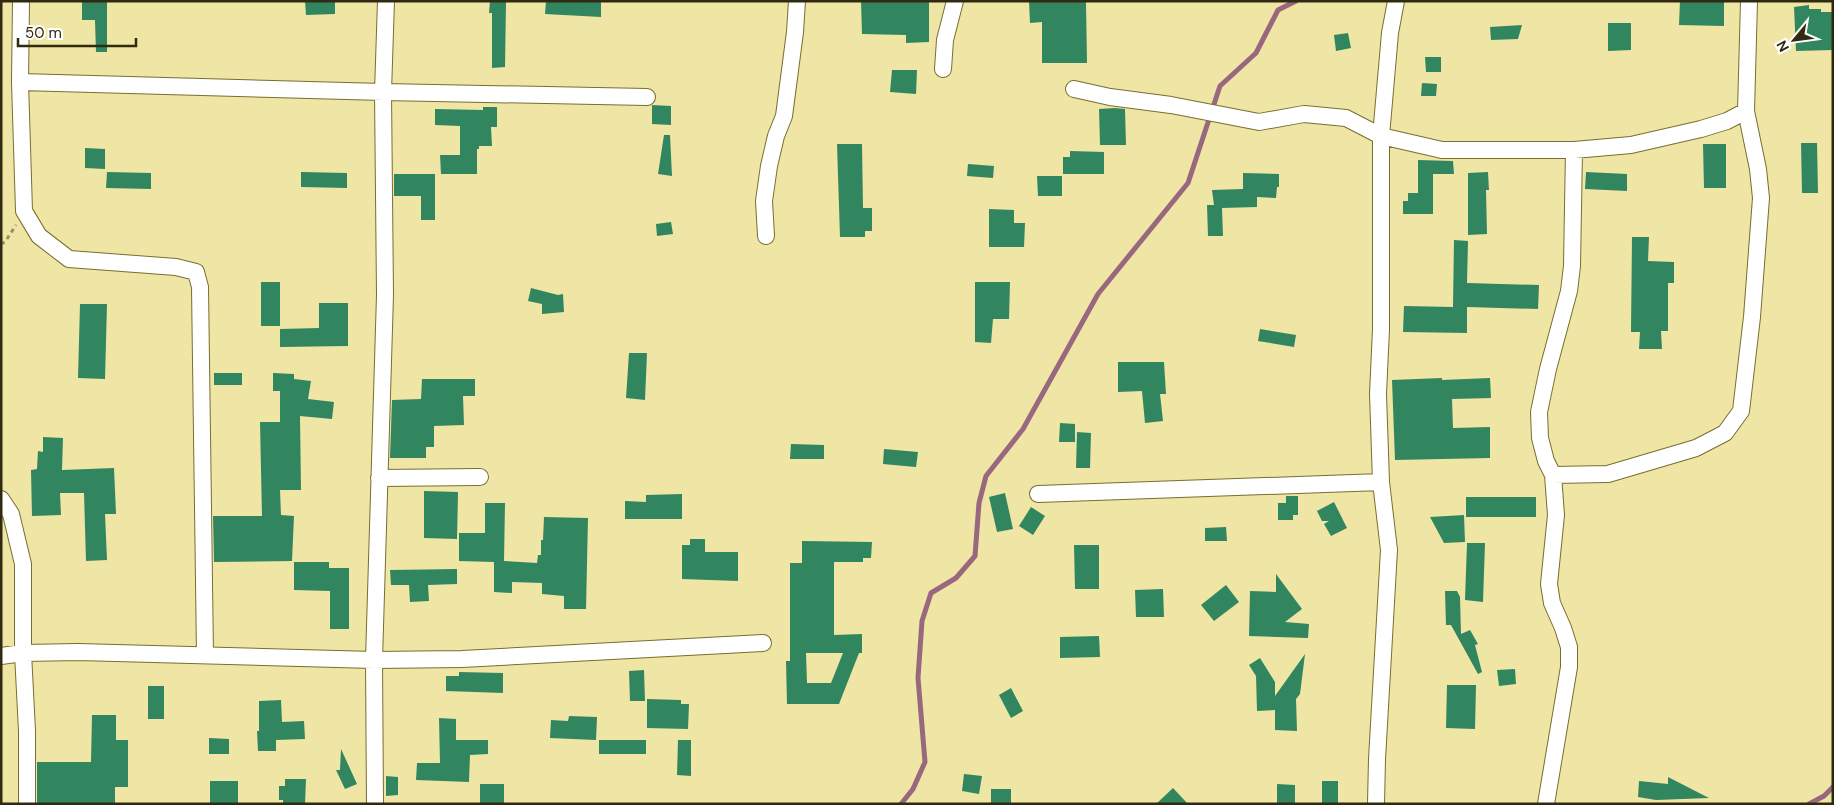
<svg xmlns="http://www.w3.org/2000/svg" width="1834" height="805" viewBox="0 0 1834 805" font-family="'DM Sans',sans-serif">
	<rect width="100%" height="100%" fill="#efe5a4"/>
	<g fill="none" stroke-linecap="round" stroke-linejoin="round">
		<!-- stream -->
		<path stroke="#99687f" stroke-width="5" d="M901 804 913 789 925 762 918 678 922 621 931 593 956 578 975 556 979 503 986 476 1023 429 1098 294 1188 183 1220 86 1256 53 1278 10 1296 1
			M1809 804 1824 796 1833 787"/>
	</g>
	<!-- building -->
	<path fill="#318660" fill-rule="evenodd" d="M82 1H107V52H96L95 20H82Z
		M305 1H335V14L306 15Z
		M490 1H506L505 67 492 68V13H489Z
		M546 1H601V17L545 14Z
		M861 1H929V42L906 43V35L862 34Z
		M1029 1 1086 2 1087 63H1042V22L1030 23Z
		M1680 1H1724V26L1679 25Z
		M1809 5V9H1821V12H1833V50L1796 51 1794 7Z
		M1608 23H1631V50L1608 51Z
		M1522 25 1518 39 1491 40 1490 27Z
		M1348 33 1351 48 1336 51 1334 35Z
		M1425 57H1441V72H1426Z
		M892 70H917L916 94 890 92Z
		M1422 83 1437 84 1436 96H1421Z
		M652 105 671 106V125L652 124Z
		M483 107H497V127H491L492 146H479V149H477V174H441L440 155H460V126L435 125V109L483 110Z
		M1115 108 1125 109 1126 145H1100L1099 109Z
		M664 135H670L672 176 658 174Z
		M1801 143H1817L1818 193H1802Z
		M837 144H862L863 208H872V231H865V237H840Z
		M1703 144H1726V188H1704Z
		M85 148 105 149V169L85 168Z
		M1070 151 1104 152V174H1063V157H1070Z
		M1418 160 1453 161 1454 174H1433V214H1403V201H1408V193H1418Z
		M968 164 994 166 993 178 967 176Z
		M107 172 151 173V189L106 188Z
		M301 172 347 173V188L301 187Z
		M1488 172 1489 190H1486L1487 234 1468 235V173Z
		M1586 172 1627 174V191L1585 189Z
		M1243 173 1279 174V187H1277L1276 198 1257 197V207L1222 208 1223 236H1208L1207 205H1214L1212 190 1243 189Z
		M394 174H435V220H421V196H394Z
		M1037 176H1062V196H1038Z
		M989 209 1014 210V223H1025L1024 247H989Z
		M671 222 673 234 657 236 656 224Z
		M1632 237H1649L1648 261 1674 262V283H1668V331H1661L1662 349H1639L1640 332H1631Z
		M1454 240 1468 241 1467 283 1539 285 1538 309 1467 307V333L1403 332 1404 306 1453 307Z
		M261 282H280V326H261Z
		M975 282H1010L1009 319H993L991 343 975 342Z
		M531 288 558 295 563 294 564 312 542 314V304L528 301Z
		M319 303H348V346L280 347V329L319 328Z
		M80 304H107L105 379 78 378Z
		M1260 329 1296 335 1294 347 1258 341Z
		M629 353H647L645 400 626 398Z
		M1118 362H1164L1166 394H1160L1163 421 1145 423 1142 391 1118 392Z
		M214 373H242V385H214Z
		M273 373 294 374V379L311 381 308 399 334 402 332 419 300 416 301 490H280L281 515 294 516 292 561 214 562 213 516H262L260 422H280V391H273Z
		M1442 378V380L1490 378 1491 398 1452 399 1453 428 1490 427V458L1395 460 1392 380Z
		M422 379H475V396H463L464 425 434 426V447H426V458H390L392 400 421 399Z
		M1060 423 1075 424V442H1059Z
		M1077 432 1091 433 1090 468H1076Z
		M43 437 63 438 62 470 114 468 116 514H105L107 560 86 561 84 493H60L61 515 32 516 31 470 37 469 38 451 43 452Z
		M791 444 824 445V459H790Z
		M884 449 918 452 916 467 883 464Z
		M424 491 458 492 457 539 424 538Z
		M1005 493 1013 529 997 532 989 497Z
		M682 494V519H625V501L646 502V495Z
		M1286 496H1298V515H1293V520H1278V503H1286Z
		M1466 497H1536V517H1466Z
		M1334 502 1347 528 1331 536 1324 524 1329 521H1322L1317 511Z
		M485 503H505L504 561 537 563 538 555H541V540H543L544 517 588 518 586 609H564V596L542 594V583L512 582V593L494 592V562L459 561V533H485Z
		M1031 507 1045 516 1033 535 1019 526Z
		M1464 515 1465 542 1444 543 1430 517Z
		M1226 527 1227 541H1205V528Z
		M690 539H705V552H738V581L682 579V545H690Z
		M802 541 872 542 871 558H863V562H834V635L862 634V653H859L839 704H787L786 661H790V563H802ZM806 653H843L831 683H807Z
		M1467 543H1485L1483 602 1465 600Z
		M1074 545H1099V589H1075Z
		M294 562H329V568H349V629H330V591L294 590Z
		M457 569V584L428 585 429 601 410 602 409 585H391L390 570Z
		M1276 574 1302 609 1285 622 1309 624 1308 638 1249 636 1250 591 1276 592Z
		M1226 585 1239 602 1214 621 1201 605Z
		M1163 589 1164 617H1136L1135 590Z
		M1445 591H1457L1460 597 1461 634 1470 630 1478 644 1475 645 1482 672 1478 674 1451 625H1446Z
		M1099 636 1100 657 1060 658V637Z
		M1305 654 1300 694 1296 699 1297 731 1275 730V710L1257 711 1256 676 1249 665 1260 658 1275 682V696Z
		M1515 669 1516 684 1499 686 1497 670Z
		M644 670 645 701H630L629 671Z
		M459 672 503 673V693L446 691V676H459Z
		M1447 685H1476L1475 729 1446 728Z
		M148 686H164V719H148Z
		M1011 688 1023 711 1011 718 999 695Z
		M647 699 681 700V704H689L688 729 647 728Z
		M281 700 282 722 304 721 305 739 276 740V751H258L257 731H259V701Z
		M92 715H116V740H128V787H115V804H37V762H91Z
		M569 716 597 717 596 740 550 738 551 720 568 721Z
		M439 718 456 719V740H488V754L470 755 469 782 416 780 417 763H440Z
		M209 738 229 739V754H209Z
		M599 740H646V754H599Z
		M678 740H691V776L677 775Z
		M341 749 357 784 345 789 336 770H340Z
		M964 774 982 776 979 794 962 791Z
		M386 776 398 777V795L386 796Z
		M1668 777 1709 798 1656 800 1638 797 1639 781 1668 784Z
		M285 779H306L305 804H283V800H279V786H285Z
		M210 781H238V804H210Z
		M1322 781H1338V804H1322Z
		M480 784H504V804H480Z
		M1277 784 1295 785V804H1277Z
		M1173 788 1188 804H1156Z
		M991 789H1011V804H991Z"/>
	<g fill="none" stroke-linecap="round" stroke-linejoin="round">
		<defs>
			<path id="minor" d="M21 1 20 82 24 211 39 236 69 259 176 267 196 272 200 287 205 655
				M943 69 945 40 955 1
				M20 82 383 92 647 97
				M1074 89 1110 97 1171 105 1259 122 1304 114 1346 118 1381 136 1442 150H1574L1631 145 1701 129 1727 121 1746 111
				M766 236 764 201 769 166 776 136 784 116 795 32 797 1
				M1553 475 1608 474 1696 448 1725 433 1741 411 1752 317 1761 198 1758 169 1746 111 1749 1
				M379 478 480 477
				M1038 494 1381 482
				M1 499 11 514 23 564V653L27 731V804
				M1 656 23 653 78 652 374 660 462 659 763 643
				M375 804 374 660 385 295 383 92 386 1
				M1376 804 1377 759 1389 550 1381 482 1378 394 1381 329V136L1390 33 1396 1
				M1546 804 1569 667V647L1563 628 1552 603 1549 584 1556 515 1553 475 1546 461 1540 438 1539 412 1548 369 1569 291 1572 266 1574 150"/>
		</defs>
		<!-- minor casing -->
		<use href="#minor" stroke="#786e2f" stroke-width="18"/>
		<!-- path -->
		<path stroke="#978f60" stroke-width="3" stroke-dasharray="4 4" stroke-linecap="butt" d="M1 244 5 242 16 225"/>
		<!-- minor -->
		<use href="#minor" stroke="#fff" stroke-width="16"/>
	</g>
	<!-- border -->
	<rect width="1834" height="805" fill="none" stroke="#2f2a10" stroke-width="5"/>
	<!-- north arrow -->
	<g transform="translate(1794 40) rotate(241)" stroke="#ffffff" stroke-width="4" paint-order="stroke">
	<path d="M0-4L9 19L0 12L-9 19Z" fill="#2f2a10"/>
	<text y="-8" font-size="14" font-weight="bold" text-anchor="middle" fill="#2f2a10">N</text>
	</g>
	<!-- scale -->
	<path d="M18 38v8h118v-8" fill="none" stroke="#2f2a10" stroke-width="2.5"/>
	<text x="25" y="38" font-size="15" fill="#2f2a10" stroke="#ffffff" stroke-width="4" paint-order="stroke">50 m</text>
</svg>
